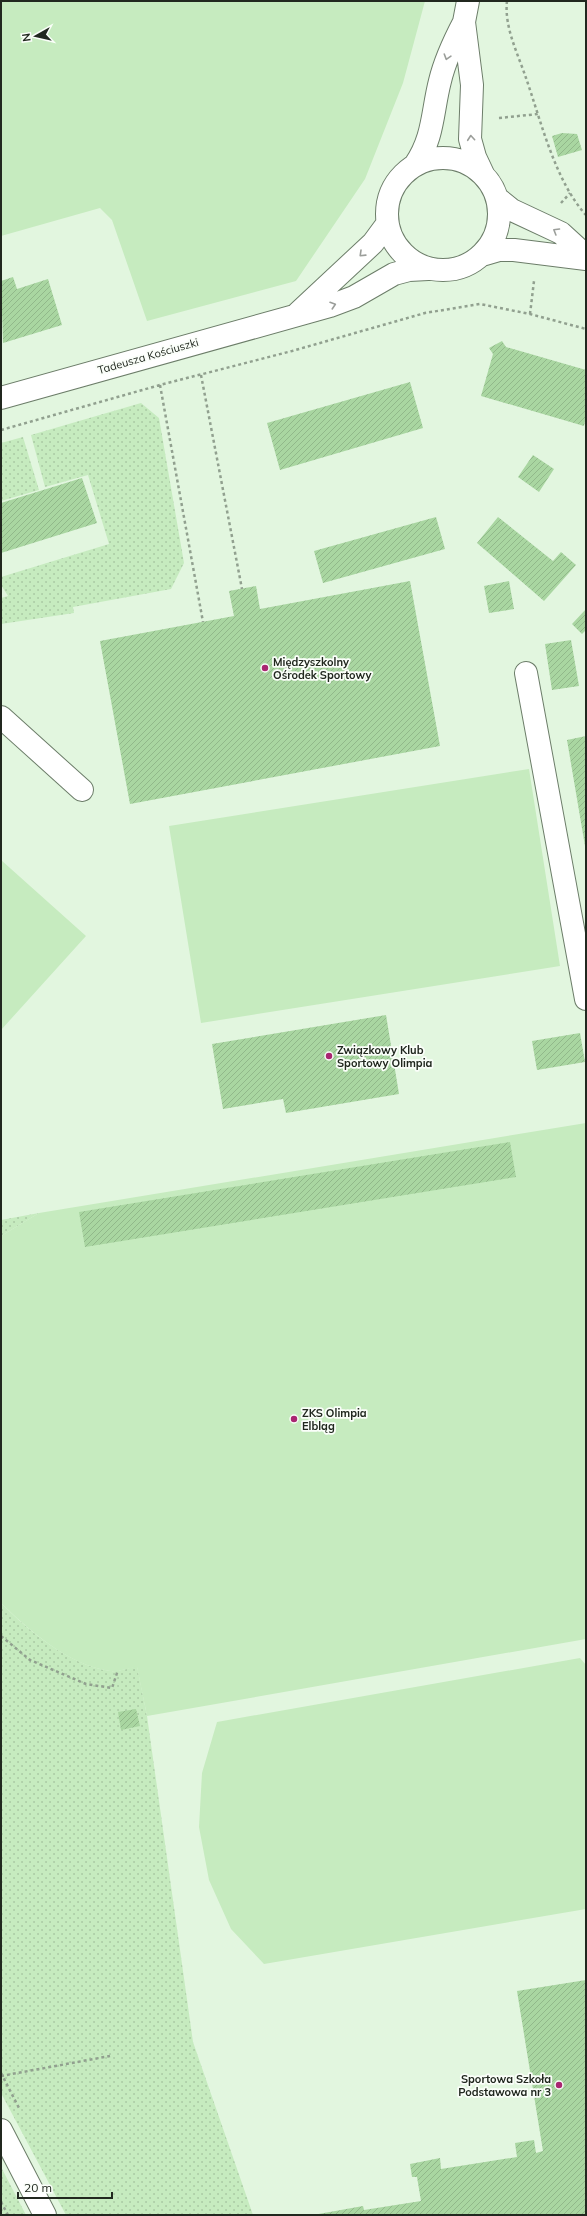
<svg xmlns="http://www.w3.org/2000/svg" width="587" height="2216" viewBox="0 0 587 2216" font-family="Mulish,sans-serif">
	<defs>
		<pattern id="grass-dots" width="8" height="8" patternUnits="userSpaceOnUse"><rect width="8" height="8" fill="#c6ebbf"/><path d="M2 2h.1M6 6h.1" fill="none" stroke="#aacaa4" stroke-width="1.8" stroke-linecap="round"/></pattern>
		<pattern id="building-hatch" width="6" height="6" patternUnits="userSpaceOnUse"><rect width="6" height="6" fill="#a9d6a1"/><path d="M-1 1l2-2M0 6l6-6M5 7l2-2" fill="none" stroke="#91b88a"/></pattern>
	</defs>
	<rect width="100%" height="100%" fill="#e2f6df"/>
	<!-- grass -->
	<path fill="url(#grass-dots)" d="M141 403 159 418 184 563 171 589 73 607 74 613 1 624V598L8 596 1 585V577L109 544 88 475 45 487 31 435Z
		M23 437 39 490 1 501V443Z
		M39 1213 1 1236V1220Z
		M1 1603C29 1631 69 1665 110 1671 118 1672 129 1668 137 1666L147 1716 193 2042 253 2215H66L1 2093Z
		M1 2167 26 2215H1Z"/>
	<!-- garden -->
	<path fill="#c6ebbf" d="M1 1H425L403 83 365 179 296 281 147 321 112 220 100 208 1 236Z
		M529 769 560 966 201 1023 169 826Z
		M1 860 86 936 1 1030Z
		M586 1123V1639L147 1716 137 1667C129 1668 118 1672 110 1671 68 1665 30 1631 1 1603V1236L39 1213Z
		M580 1658 586 1665V1909L264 1964 231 1929 209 1880 199 1827 202 1773 217 1722Z"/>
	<!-- building -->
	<path fill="url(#building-hatch)" d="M562 133 577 134 582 150 558 157 552 136Z
		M13 277 17 289 48 279 62 325 3 343 1 281Z
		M502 341 506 347 586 370V417L584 426 481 396 493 354 489 348Z
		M410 382 423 428 280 470 267 423Z
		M533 455 554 469 539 492 518 477Z
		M82 478 97 523 1 553V503Z
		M436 517 445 549 323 583 314 551Z
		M498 517 553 561 561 552 576 565 544 601 477 543Z
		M410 581 440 746 130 804 100 641 234 616 229 591 256 586 260 609Z
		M509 581 514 609 489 613 484 586Z
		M586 609V630L582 634 572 624Z
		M571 640 579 686 552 690 545 644Z
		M586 736V846H585L567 740Z
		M386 1015 399 1094 286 1113 283 1099 223 1109 212 1044Z
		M580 1033 585 1062 537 1070 532 1041Z
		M510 1142 516 1177 85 1247 79 1212Z
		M136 1709 140 1726 121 1730 118 1712Z
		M586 1980V2215H313L363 2206 364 2210 421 2201 417 2177H412L410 2164 440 2158 441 2169 517 2157 515 2143 534 2140 536 2153 543 2151 517 1991Z"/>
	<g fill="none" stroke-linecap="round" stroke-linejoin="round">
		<defs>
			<path id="minor" d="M468 1 464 22 472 85 470 139 475 157 483 174
				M387 214a56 56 0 1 1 112 0a56 56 0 1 1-112 0Z
				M415 165C434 137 432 112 440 81 445 60 454 41 464 22
				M497 198 512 210 561 233 586 256
				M482 255 499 250H514L586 259
				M298 313 373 243 387 224
				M1 398 330 306 354 297 394 274 409 270 428 269
				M526 673 586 999
				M1 717 82 790
				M1 2130 45 2215"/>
		</defs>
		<!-- minor casing -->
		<use href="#minor" stroke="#6c7d69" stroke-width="24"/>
		<!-- path -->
		<path stroke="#91a08f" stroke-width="2.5" stroke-dasharray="3 3" stroke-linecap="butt" d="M507 1C504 27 518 54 526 78 541 121 555 181 586 215
			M499 118 538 114
			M561 203 570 193
			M530 314 534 281
			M201 375 242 589
			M160 385 203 622
			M1 430 160 385 292 351 425 313 480 304 530 314 586 329
			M1 1636 30 1660 86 1684 112 1688 118 1670
			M1 2073 20 2110
			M1 2076 110 2056
			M1 2202 8 2215"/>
		<!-- minor -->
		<use href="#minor" stroke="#fff" stroke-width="22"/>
	</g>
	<!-- one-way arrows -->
	<defs><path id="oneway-chevron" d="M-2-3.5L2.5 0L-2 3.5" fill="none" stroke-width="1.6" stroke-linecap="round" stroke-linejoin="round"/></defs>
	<g stroke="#9b9e9a">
		<use href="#oneway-chevron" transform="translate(447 57) rotate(107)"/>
		<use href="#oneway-chevron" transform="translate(471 138) rotate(-95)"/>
		<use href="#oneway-chevron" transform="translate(556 231) rotate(-149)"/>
		<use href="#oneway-chevron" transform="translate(362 254) rotate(136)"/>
		<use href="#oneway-chevron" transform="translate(333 305) rotate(-18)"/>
	</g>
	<!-- markers -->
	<g fill="#a92671" stroke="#fafef9" stroke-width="1.5">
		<circle cx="265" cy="668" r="4"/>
		<circle cx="329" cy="1056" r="4"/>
		<circle cx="294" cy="1419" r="4"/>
		<circle cx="559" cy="2085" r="4"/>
	</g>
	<g text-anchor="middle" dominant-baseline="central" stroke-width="3.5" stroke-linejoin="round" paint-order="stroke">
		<!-- street labels -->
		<g font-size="11" fill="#21281f" stroke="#fafef9">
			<text transform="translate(148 356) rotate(-16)">Tadeusza Kościuszki</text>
		</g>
		<!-- poi labels -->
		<g font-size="11" font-weight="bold" fill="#21281f" stroke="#fafef9" text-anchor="start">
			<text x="273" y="662">Międzyszkolny<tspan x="273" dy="13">Ośrodek Sportowy</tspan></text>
			<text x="337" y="1050">Związkowy Klub<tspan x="337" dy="13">Sportowy Olimpia</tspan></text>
			<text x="302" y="1413">ZKS Olimpia<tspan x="302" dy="13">Elbląg</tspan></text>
			<text x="551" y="2079" text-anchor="end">Sportowa Szkoła<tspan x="551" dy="13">Podstawowa nr 3</tspan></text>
		</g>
	</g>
	<!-- border -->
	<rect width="587" height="2216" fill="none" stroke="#21281f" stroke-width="4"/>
	<!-- north arrow -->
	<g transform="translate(36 36) rotate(262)" stroke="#fafef9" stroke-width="3" paint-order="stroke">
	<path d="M0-3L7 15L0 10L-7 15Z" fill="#21281f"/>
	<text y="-6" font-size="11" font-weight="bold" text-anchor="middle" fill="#21281f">N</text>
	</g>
	<!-- scale -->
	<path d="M18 2192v6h94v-6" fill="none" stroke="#21281f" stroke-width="2"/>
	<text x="24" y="2192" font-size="12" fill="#21281f" stroke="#fafef9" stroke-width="3" paint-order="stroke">20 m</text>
</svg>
